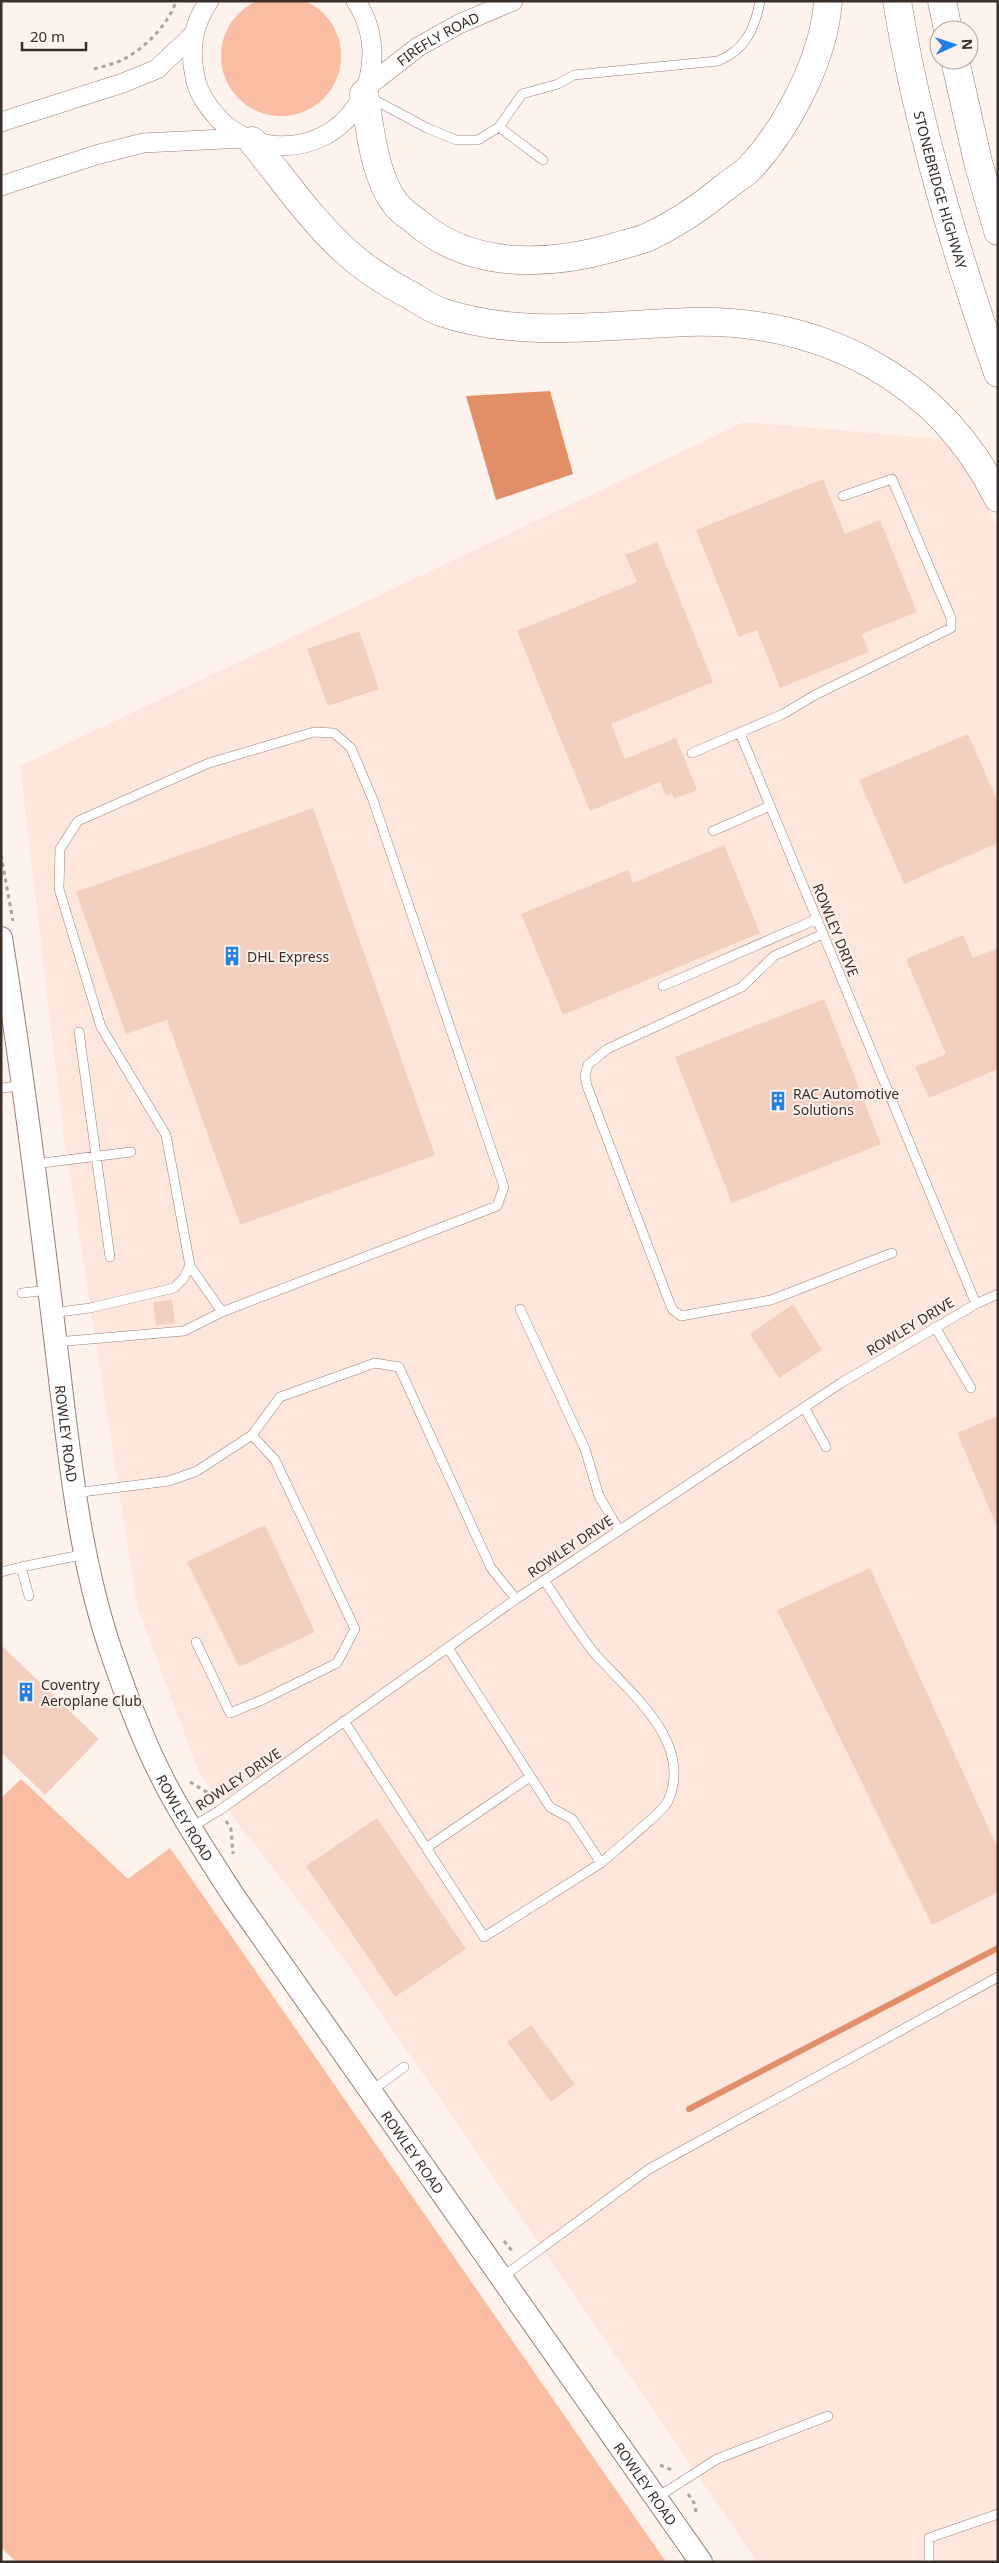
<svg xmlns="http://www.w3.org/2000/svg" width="999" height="2563" viewBox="0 0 999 2563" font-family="'Noto Sans',sans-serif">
	<rect width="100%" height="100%" fill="#fef2ed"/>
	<!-- built -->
	<path fill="#fde7dd" d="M744 422 964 441 998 533V2562H757L349 1966 199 1773 137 1606 64 1138 20 766Z"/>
	<!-- green -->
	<path fill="#fabda2" d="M221 56a60 60 0 1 1 120 0a60 60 0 1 1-120 0Z
		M21 1779 128 1879 170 1848 666 2562H16L1 2547V1798Z"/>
	<!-- water -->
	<path fill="#e28e67" d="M550 391 573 474 496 500 466 396Z"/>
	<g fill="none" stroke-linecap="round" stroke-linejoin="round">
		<!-- stream -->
		<path stroke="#e28e67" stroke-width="6" d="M689 2109 998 1948"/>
	</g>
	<!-- building -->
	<path fill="#f3cfbf" d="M823 479 845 534 880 520 917 612 862 634 869 652 780 688 757 630 739 637 696 530Z
		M657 542 713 682 611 724 625 759 676 738 697 790 674 799 672 794 666 796 660 782 590 811 517 631 637 582 625 555Z
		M359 631 379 689 328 706 307 649Z
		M968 734 998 802V843L904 884 859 780Z
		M313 808 435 1155 240 1225 167 1020 126 1034 76 892Z
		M724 845 760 933 563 1015 521 914 628 870 633 883Z
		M963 935 973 958 998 948V1069L929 1098 915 1067 946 1054 906 959Z
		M824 999 881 1144 732 1203 675 1057Z
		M172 1300 175 1323 156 1325 153 1302Z
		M793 1304 822 1350 779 1378 750 1334Z
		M998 1416V1529L957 1433Z
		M265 1525 315 1632 239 1667 187 1562Z
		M870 1568 998 1849V1892L932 1925 777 1610Z
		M1 1645 99 1739 45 1795 1 1752Z
		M377 1818 466 1949 395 1997 306 1866Z
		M531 2025 575 2084 551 2102 507 2042Z"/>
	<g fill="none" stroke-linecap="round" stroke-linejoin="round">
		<defs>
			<path id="service" d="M369 97 427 128 456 140H478L499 127 522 94 558 84 574 75 718 61C745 50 755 29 760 1
				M499 127 543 160
				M740 733 976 1304
				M692 753 783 714 815 695 951 628V618L892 479 843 496
				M713 831 770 806
				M823 934 774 956 742 987 607 1049 588 1065 585 1076 587 1086 670 1304 673 1310 681 1316 771 1300 892 1253
				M663 986 817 919
				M79 1032 110 1257
				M1 1088 23 1086
				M34 1164 131 1152
				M22 1293 49 1290
				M520 1309 585 1449 599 1496 619 1530
				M52 1313 90 1308 174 1288 183 1279 190 1266
				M935 1327 971 1388
				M56 1342 184 1331 222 1312 497 1206 504 1187 373 800 351 748 334 733 314 732 209 763 78 821 60 849 59 889 101 1027 166 1135 190 1266 222 1312
				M804 1407 826 1447
				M252 1435 280 1397 375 1363 399 1367 491 1568 516 1599
				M74 1493 169 1481 197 1471 252 1435 275 1460 355 1629 337 1663 262 1700 230 1713 196 1642
				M1 1572 21 1567
				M544 1580C561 1605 577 1632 596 1655 631 1694 694 1742 668 1801 664 1811 613 1852 601 1863
				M29 1596 21 1567 86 1554
				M344 1721 484 1937 601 1863 572 1819 550 1807 448 1648
				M190 1828 220 1810 516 1599 841 1383 976 1304 998 1294
				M426 1848 530 1777
				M371 2091 404 2067
				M501 2278 649 2169 998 1977
				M656 2498 717 2459 828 2416
				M929 2562V2538L998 2514"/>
			<g id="minor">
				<path d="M209 1C193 24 189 50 195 77 198 94 208 107 219 119 231 132 248 140 265 144 348 159 400 69 356 1"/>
				<path id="s1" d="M368 86 418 47 459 24 513 1"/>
				<path d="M1 122 123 83 157 69 193 35"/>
				<path d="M1 186 96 155 143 143 245 138"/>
			</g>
			<g id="tertiary">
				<path id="s2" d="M1 938C23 1074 40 1210 56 1346 69 1450 78 1557 113 1657 128 1701 145 1746 167 1787 187 1825 211 1861 235 1898L701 2562"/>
			</g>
			<g id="trunk">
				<path id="s3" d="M897 1C918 128 956 252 998 373"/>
				<path d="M942 1 948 30"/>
				<path d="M955 60 978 162 998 231"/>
				<path d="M364 94C370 127 374 176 395 203 400 211 411 217 418 223 472 269 547 266 612 248 623 244 637 242 648 237 676 224 701 207 724 188 733 181 743 175 751 167 789 125 824 58 828 1"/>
				<path d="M252 141C281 176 308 216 341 247 361 266 385 282 410 295 420 301 430 308 441 312 520 339 607 325 688 322 820 318 939 378 998 498"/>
			</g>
		</defs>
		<!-- service casing -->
		<use href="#service" stroke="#997f74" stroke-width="10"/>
		<!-- minor casing -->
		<use href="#minor" stroke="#997f74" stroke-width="20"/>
		<!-- tertiary casing -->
		<use href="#tertiary" stroke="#997f74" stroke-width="24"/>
		<!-- trunk casing -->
		<use href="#trunk" stroke="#997f74" stroke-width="29"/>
		<!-- path -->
		<path stroke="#aca19c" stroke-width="3" stroke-dasharray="4 4" stroke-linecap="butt" d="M94 69C104 66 115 64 124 59 145 48 169 24 176 1
			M1 855 13 921
			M190 1782 210 1794 213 1799
			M226 1821 231 1829 233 1854
			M504 2241 513 2252
			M660 2465 672 2470
			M688 2494 694 2503 697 2516"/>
		<!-- service -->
		<use href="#service" stroke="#fff" stroke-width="9"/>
		<!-- minor -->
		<use href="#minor" stroke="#fff" stroke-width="19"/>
		<!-- tertiary -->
		<use href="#tertiary" stroke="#fff" stroke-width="22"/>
		<!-- trunk -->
		<use href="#trunk" stroke="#fff" stroke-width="28"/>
	</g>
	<!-- icons -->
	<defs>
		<symbol id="building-bare" viewBox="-9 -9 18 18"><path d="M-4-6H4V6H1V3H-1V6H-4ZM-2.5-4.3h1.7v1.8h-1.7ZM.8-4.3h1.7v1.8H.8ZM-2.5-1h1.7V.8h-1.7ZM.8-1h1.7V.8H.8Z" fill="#237fe8" stroke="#fef2ed" stroke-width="2.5" paint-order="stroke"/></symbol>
	</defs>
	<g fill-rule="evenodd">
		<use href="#building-bare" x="218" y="942" width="28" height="28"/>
		<use href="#building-bare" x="764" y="1087" width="28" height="28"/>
		<use href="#building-bare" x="12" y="1678" width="28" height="28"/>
	</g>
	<g text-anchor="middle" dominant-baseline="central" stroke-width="4" stroke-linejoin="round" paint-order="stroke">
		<!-- street labels -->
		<g font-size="14" fill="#392e29" stroke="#fef2ed">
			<text stroke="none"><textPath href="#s1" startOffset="85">FIREFLY ROAD</textPath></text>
			<text stroke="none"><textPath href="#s3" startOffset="194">STONEBRIDGE HIGHWAY</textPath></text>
			<text transform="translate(836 930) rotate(68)">ROWLEY DRIVE</text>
			<text transform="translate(910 1326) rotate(-31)">ROWLEY DRIVE</text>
			<text stroke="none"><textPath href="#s2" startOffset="500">ROWLEY ROAD</textPath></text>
			<text transform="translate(570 1546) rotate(-34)">ROWLEY DRIVE</text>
			<text transform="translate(238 1779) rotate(-34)">ROWLEY DRIVE</text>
			<text stroke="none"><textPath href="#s2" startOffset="905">ROWLEY ROAD</textPath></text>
			<text stroke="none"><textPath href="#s2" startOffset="1310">ROWLEY ROAD</textPath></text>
			<text stroke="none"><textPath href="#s2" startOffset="1715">ROWLEY ROAD</textPath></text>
		</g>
		<!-- poi labels -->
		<g font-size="14" fill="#392e29" stroke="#fef2ed" text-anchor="start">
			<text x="247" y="956">DHL Express</text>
			<text x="793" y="1093">RAC Automotive<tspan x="793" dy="16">Solutions</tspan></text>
			<text x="41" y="1684">Coventry<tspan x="41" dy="16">Aeroplane Club</tspan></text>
		</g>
	</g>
	<!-- border -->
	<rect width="999" height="2563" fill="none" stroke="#392e29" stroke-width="5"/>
	<!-- north arrow -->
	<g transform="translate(954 45) rotate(87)"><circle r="24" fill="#fef2ed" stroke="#afa49f"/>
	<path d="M0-4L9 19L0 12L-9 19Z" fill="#237fe8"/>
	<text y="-8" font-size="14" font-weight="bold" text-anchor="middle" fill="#392e29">N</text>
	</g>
	<!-- scale -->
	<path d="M22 42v8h64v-8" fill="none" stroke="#392e29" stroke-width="2.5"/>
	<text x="30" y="42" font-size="15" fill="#392e29" stroke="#fef2ed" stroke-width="4" paint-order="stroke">20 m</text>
</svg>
